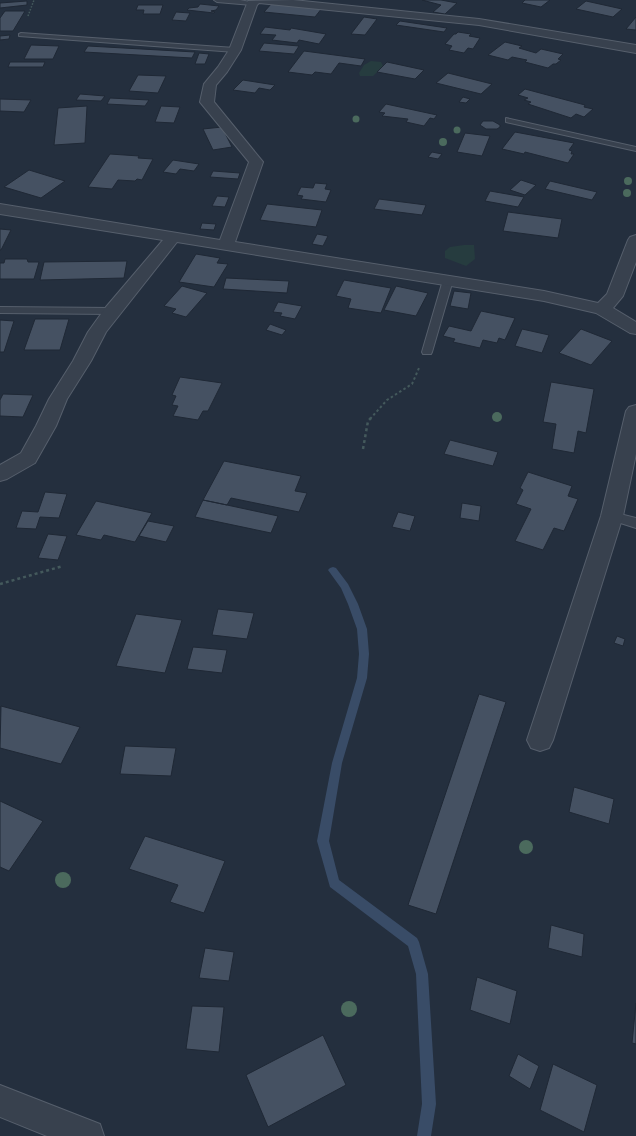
<svg xmlns="http://www.w3.org/2000/svg" width="636" height="1136" viewBox="0 0 636 1136" font-family="'Noto Sans',sans-serif">
	<rect width="100%" height="100%" fill="#242f3e"/>
	<!-- green -->
	<path fill="#263c3f" d="M371 61 381 62 383 66 373 76H360L359 73 364 65Z
		M464 245H474L475 259 466 266 445 258V251L450 247Z"/>
	<g fill="none" stroke-linecap="round" stroke-linejoin="round">
		<!-- stream -->
		<path fill="#394c67" fill-rule="evenodd" d="M333 567 336 568 348 584 358 604 367 629 369 654 367 678 342 763 329 841 339 880 417 938 419 942 428 974 436 1104 431 1136H417L422 1104 416 974 408 946 330 887 317 841 332 763 357 678 359 654 357 629 348 604 341 588 328 570 330 568Z"/>
	</g>
	<!-- building -->
	<path fill="#455162" stroke="#1f2835" d="M422 0H441L457 3 445 14 433 12 441 5Z
		M525 0H550L541 7 522 3Z
		M27 1V5L0 8V3Z
		M586 1 622 9 613 17 576 9Z
		M272 3 322 8 315 17 264 12Z
		M200 4 219 6 216 10 211 11 215 12 214 13 187 10 189 8 198 7Z
		M138 5H163L160 14H143L144 10H136Z
		M5 11H25L13 31H0V18Z
		M176 12 190 13 186 21 172 20Z
		M364 17 377 19 365 35 351 34Z
		M636 17V30L626 29Z
		M400 21 447 28 444 32 396 25Z
		M265 27 290 30 291 28 326 34 319 44 299 40 297 43 272 40 276 35 260 34Z
		M458 32 471 34 469 36 480 38 473 49 468 48 464 53 449 50 452 46 445 44 454 34H456Z
		M10 35 9 39 0 40V36Z
		M505 42 522 46 519 48 536 53 541 49 563 54 558 59 561 60 556 64H553L548 68 525 62 527 60 512 57 508 60 488 55Z
		M264 43 299 46 294 54 259 51Z
		M31 45 59 46 53 59H24Z
		M88 46 195 52 192 58 84 52Z
		M304 51 365 59 361 66 339 63 331 74 315 72 312 75 288 72Z
		M199 53 209 54 205 64H195Z
		M10 62H45L43 67H8Z
		M387 62 424 70 415 79 377 72Z
		M448 73 492 84 481 94 436 83Z
		M138 75 166 76 158 93 129 91Z
		M243 80 275 85 270 90 259 88 255 93 233 90Z
		M525 89 585 105 584 107 593 109 584 117 576 114 571 118 528 104 531 102 524 100 528 98 518 95Z
		M80 94 105 96 101 101 76 100Z
		M463 97 470 99 466 103 459 102Z
		M110 98 149 100 145 106 107 104Z
		M0 99 31 100 24 112 0 111Z
		M386 104 437 115 434 119 430 118 424 126 406 122 408 119 382 116 385 113 379 112Z
		M87 106 85 143 54 145 58 108Z
		M161 106 180 107 174 123 155 122Z
		M483 121H493L500 125V127L497 129H486L480 125Z
		M222 127 232 147 213 150 203 129Z
		M515 132 574 143 569 150 572 151 571 154H574L568 163 525 152 524 154 502 149Z
		M465 133 490 136 482 156 457 152Z
		M432 152 442 154 438 159 428 157Z
		M110 154 139 156 138 158 153 159 142 180 137 179 135 181 118 180 112 189 88 187Z
		M173 160 199 164 194 171 180 169 176 174 163 172Z
		M29 170 65 181 41 198 4 187Z
		M213 171 240 173 238 179 210 177Z
		M521 180 536 185 525 195 510 190Z
		M550 181 597 192 592 200 545 189Z
		M315 183 327 184 325 189 331 190 326 202 301 199 303 196 297 195 301 187 313 188Z
		M490 191 524 197 518 207 485 201Z
		M217 196 229 197 225 207 212 206Z
		M379 199 426 205 422 215 374 209Z
		M267 204 322 210 316 227 260 220Z
		M508 212 562 219 558 238 503 231Z
		M202 223 216 224 214 230 200 229Z
		M0 229 11 230 1 250H0Z
		M317 234 328 236 323 246 312 244Z
		M196 254 220 258 217 263 228 264 214 287 179 282Z
		M5 259H27L28 262H39L34 279H0V263H4Z
		M127 261 124 278 40 280 44 262Z
		M226 278 289 281 287 293 223 289Z
		M344 280 391 288 381 313 348 308 351 299 336 296Z
		M182 286 207 293 186 317 172 313 176 309 164 306Z
		M396 286 428 293 416 316 384 310Z
		M454 291 471 293 468 309 450 306Z
		M278 302 302 306 295 319 280 316 282 313 273 312Z
		M481 311 515 318 505 340 499 338 497 343 483 340 480 348 453 342 455 339 443 336 449 326 471 331Z
		M35 319H69L60 350H24Z
		M0 320 14 321 4 352H0Z
		M270 324 286 330 282 335 266 330Z
		M522 329 549 335 542 353 515 346Z
		M581 329 612 341 591 365 559 353Z
		M180 377 222 383 208 411H203L198 420 173 416 178 406 172 405 176 396 172 395Z
		M551 382 594 389 586 433 578 431 574 453 552 449 556 424 543 422Z
		M3 394 33 395 23 417 0 416V400Z
		M450 440 498 452 493 466 444 454Z
		M224 461 301 476 295 491 307 493 299 512 231 498 227 505 203 500Z
		M528 472 572 486 568 496 578 499 564 531 554 528 543 550 515 541 531 509 516 504 523 490 520 488Z
		M45 492 67 494 59 518 40 517 36 529 16 528 22 511 38 512Z
		M203 500 227 505 278 516 271 533 195 517Z
		M96 501 152 513 135 542 104 535 101 540 76 535Z
		M462 503 481 506 479 521 460 518Z
		M398 512 415 516 410 531 392 527Z
		M148 521 174 526 166 542 139 536Z
		M48 534 67 536 58 560 38 558Z
		M218 609 254 613 247 639 212 635Z
		M136 614 182 620 165 673 116 666Z
		M617 636 625 639 623 646 614 643Z
		M193 647 227 650 222 673 187 669Z
		M479 694 506 702 436 914 408 905Z
		M1 706 80 727 61 764 0 748Z
		M125 746 176 748 171 776 120 774Z
		M574 787 614 799 609 824 569 812Z
		M0 801 43 821 9 871 0 867Z
		M145 836 225 861 204 913 170 902 178 885 129 869Z
		M551 925 584 934 582 957 548 948Z
		M205 948 234 952 229 981 199 978Z
		M477 977 517 991 510 1024 470 1010Z
		M636 1003V1044L632 1043Z
		M192 1006 224 1007 219 1052 186 1049Z
		M323 1035 346 1085 268 1127 246 1075Z
		M518 1054 539 1066 530 1089 509 1076Z
		M553 1064 597 1085 584 1132 540 1110Z"/>
	<g fill="none" stroke-linecap="round" stroke-linejoin="round">
		<defs>
			<path id="service" d="M214 0H240L255 3 252 5 217 2Z
				M21 33 235 48 239 50 235 52 19 36V34Z
				M506 118 636 147V151L506 122Z
				M448 277 453 280 432 352 431 354H423L422 352 443 280Z
				M0 307 112 308 117 311 112 314 0 313Z
				M612 512 636 518V528L608 519 606 516 608 513Z"/>
			<path id="minor" d="M293 0 479 19 636 45V53L479 25 259 3 257 5 241 50 227 72 216 85 214 102 263 162 235 242 544 291 598 303 607 294 628 240 630 237 636 235V262L623 296 613 308 636 322V334L630 333 596 313 544 301 177 242 106 332 91 361 67 399 56 426 35 463 7 479 0 481V465L21 453 36 426 49 399 73 361 88 332 106 307 163 240 0 214V204L220 240 249 162 200 102 204 84 218 67 229 50 248 1Z
				M636 405V454L623 516 553 740 549 748 540 751 531 748 527 740 601 516 626 411 629 407Z
				M0 1085 100 1124 104 1136H47L0 1117Z"/>
		</defs>
		<!-- service casing -->
		<use href="#service" stroke="#565f6c" stroke-width="2"/>
		<!-- minor casing -->
		<use href="#minor" stroke="#565f6c" stroke-width="2"/>
		<!-- path-far2 -->
		<path stroke="#44595c" stroke-width="1.5" stroke-dasharray="1.5 1.5" stroke-linecap="butt" d="M28 16 34 0"/>
		<!-- path-far1 -->
		<path stroke="#44595c" stroke-width="2" stroke-dasharray="2.5 2.5" stroke-linecap="butt" d="M370 419 387 400 412 384 419 368"/>
		<!-- path -->
		<path stroke="#44595c" stroke-width="2.5" stroke-dasharray="3 3" stroke-linecap="butt" d="M363 449 368 421 371 418
			M0 584 63 566"/>
		<!-- service -->
		<use href="#service" fill="#38414e" fill-rule="evenodd"/>
		<!-- minor -->
		<use href="#minor" fill="#38414e" fill-rule="evenodd"/>
	</g>
	<!-- trees -->
	<g fill="#4b6a5d">
		<circle cx="356" cy="119" r="3.5"/>
		<circle cx="457" cy="130" r="3.5"/>
		<circle cx="443" cy="142" r="4"/>
		<circle cx="628" cy="181" r="4"/>
		<circle cx="627" cy="193" r="4"/>
		<circle cx="497" cy="417" r="5"/>
		<circle cx="526" cy="847" r="7"/>
		<circle cx="63" cy="880" r="8"/>
		<circle cx="349" cy="1009" r="8"/>
	</g>
</svg>
